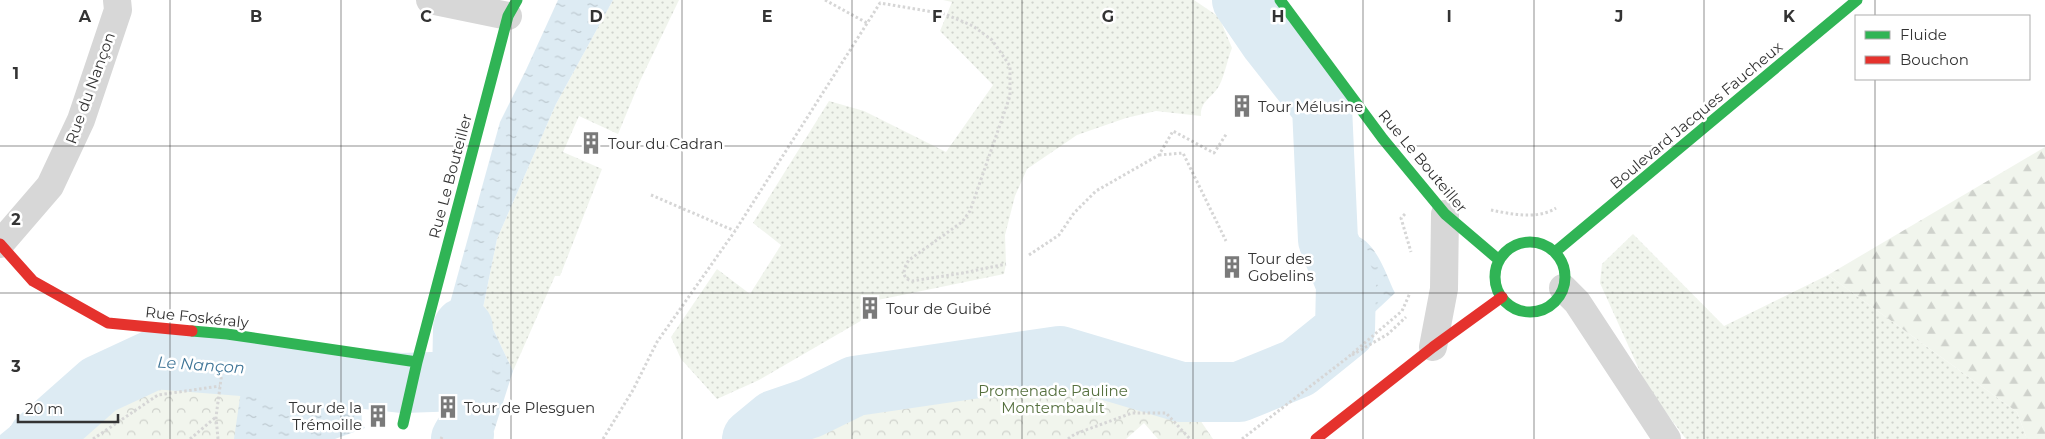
<svg xmlns="http://www.w3.org/2000/svg" width="2045" height="439" viewBox="0 0 2045 439" font-family="Montserrat,sans-serif">
	<defs>
		<pattern id="grass-dots" width="8" height="8" patternUnits="userSpaceOnUse" patternTransform="scale(1.25)"><rect width="8" height="8" fill="#f1f5ed"/><path d="M2 2h.1M6 6h.1" fill="none" stroke="#cfd2cc" stroke-width="1.8" stroke-linecap="round"/></pattern>
		<pattern id="forest-firs" width="22" height="20" patternUnits="userSpaceOnUse" patternTransform="scale(1.25)"><rect width="22" height="20" fill="#f1f5ed"/><path d="M5 1l3.5 6h-7zM16 11l3.5 6h-7z" fill="#cfd2cc"/></pattern>
		<pattern id="park-crowns" width="20" height="18" patternUnits="userSpaceOnUse" patternTransform="scale(1.25)"><rect width="20" height="18" fill="#f1f5ed"/><path d="M2 6a3 3 0 1 1 6 0M12 15a3 3 0 1 1 6 0" fill="none" stroke="#cfd2cc"/></pattern>
		<pattern id="water-ripples" width="26" height="14" patternUnits="userSpaceOnUse" patternTransform="scale(1.25)"><rect width="26" height="14" fill="#ddebf3"/><path d="M2 4q2-2 4 0t4 0M15 11q2-2 4 0t4 0" fill="none" stroke="#becad1"/></pattern>
	</defs>
	<rect width="100%" height="100%" fill="#fff"/>
	<!-- grass -->
	<path fill="url(#grass-dots)" d="M613 0H679L640 81 618 134 579 116 563 152 602 169 560 276H555L513 371 483 308 497 239 556 104Z
		M943 0H1194L1219 17 1232 48C1227 60 1225 75 1219 86 1212 98 1200 101 1201 116L1156 111 1126 118 1077 135 1027 169 1015 196 1005 235 1006 264 1004 274 873 301 868 300 860 304 864 319 759 380 717 399 681 359 671 337 717 269 750 294 781 245 753 223 829 101 864 111 946 152 993 85 940 31 952 2Z
		M1633 234 1724 326 1828 275 2017 412 2027 439H1686L1647 387 1600 283 1602 264Z"/>
	<!-- forest -->
	<path fill="url(#forest-firs)" d="M2045 147V439H2027L2017 412 1828 275Z"/>
	<!-- park -->
	<path fill="url(#park-crowns)" d="M1060 356 1181 392 1213 439H1158L1144 423 1126 439H796L811 423 810 408 855 386Z
		M243 366 237 439H72L146 378 202 369Z"/>
	<!-- water -->
	<path fill="url(#water-ripples)" d="M558 0H613L556 104 497 239 483 308 513 371 494 431 464 419 465 404C458 386 452 394 440 391 437 391 435 388 432 387L450 303 500 122 526 70Z
		M1351 234C1376 239 1385 273 1395 293L1351 334C1343 329 1333 317 1331 307 1331 302 1334 296 1333 290L1325 282 1315 240 1343 238Z
		M140 339 203 342 202 369 174 370 147 378 72 439H0V435L104 350Z
		M247 349 400 367 397 403C391 402 383 399 377 400 362 401 358 418 365 428L335 439H234Z
		M810 393 811 423 796 439H723L724 430 750 412Z"/>
	<g fill="none" stroke-linecap="round" stroke-linejoin="round">
		<!-- river -->
		<path stroke="#ddebf3" stroke-width="60" d="M38 439 99 385 155 359 243 366 402 383 462 381 463 328
			M461 439 464 434
			M752 439 775 420 810 408 855 386 1060 356 1181 392H1239L1298 368 1345 330 1346 284 1328 240 1322 107 1270 41 1242 0"/>
		<!-- path -->
		<path stroke="#d6d6d6" stroke-width="3" stroke-dasharray="2.5 2.5" stroke-linecap="butt" d="M825 0 867 23
			M1159 155 1183 153 1226 241
			M651 195 735 231
			M1491 210C1511 214 1537 220 1556 208
			M1405 214 1401 218 1411 252
			M1029 255 1059 235 1074 213 1096 191 1159 155 1173 131 1214 153 1227 133
			M1352 355 1388 334 1406 317
			M93 439 158 395 220 386
			M190 439 216 417
			M218 439 216 417 223 364
			M441 439 442 437
			M603 439 633 390 657 342 735 231 880 3 945 14 973 26 992 40 1010 66V96L970 211 962 222 909 260C904 267 900 278 912 281L963 273 1006 264
			M1068 439 1075 434 1132 413H1166L1190 439
			M1242 439 1347 358 1402 311 1410 293"/>
		<!-- street -->
		<path stroke="#d7d7d7" stroke-width="28" d="M430 0 508 16
			M0 244 50 186 81 120 118 10 117 0
			M1563 288 1577 302 1667 439
			M1433 347 1444 289 1445 214"/>
		<!-- fast -->
		<path stroke="#30b455" stroke-width="11" d="M1280 0 1383 139 1445 214 1499 260
			M1495 277a35 35 0 1 1 70 0a35 35 0 1 1-70 0Z
			M1555 252 1857 0
			M192 331 227 334 417 362
			M403 424 417 362 508 16 517 0"/>
		<!-- jam -->
		<path stroke="#e5322d" stroke-width="11" d="M0 244 33 281 108 323 192 331
			M1316 439 1433 347 1502 297"/>
	</g>
	<!-- grid -->
	<path fill="none" stroke="#333" stroke-width="1" stroke-opacity="0.55" d="M170 0V439M341 0V439M511 0V439M682 0V439M852 0V439M1022 0V439M1193 0V439M1363 0V439M1534 0V439M1704 0V439M1875 0V16M1875 79V439M0 146H2045M0 293H2045"/>
	<!-- icons -->
	<defs>
		<symbol id="building-bare" viewBox="-9 -9 18 18"><path d="M-4-6H4V6H1V3H-1V6H-4ZM-2.5-4.3h1.7v1.8h-1.7ZM.8-4.3h1.7v1.8H.8ZM-2.5-1h1.7V.8h-1.7ZM.8-1h1.7V.8H.8Z" fill="#7a7a7a" stroke="#fff" stroke-width="2.5" paint-order="stroke"/></symbol>
	</defs>
	<g fill-rule="evenodd">
		<use href="#building-bare" x="1226" y="90" width="32" height="32"/>
		<use href="#building-bare" x="575" y="127" width="32" height="32"/>
		<use href="#building-bare" x="1216" y="251" width="32" height="32"/>
		<use href="#building-bare" x="854" y="292" width="32" height="32"/>
		<use href="#building-bare" x="432" y="391" width="32" height="32"/>
		<use href="#building-bare" x="362" y="400" width="32" height="32"/>
	</g>
	<g text-anchor="middle" dominant-baseline="central" stroke-width="5" stroke-linejoin="round" paint-order="stroke">
		<!-- street labels -->
		<g font-size="15" fill="#333" stroke="#fff">
			<text transform="translate(90 88) rotate(-70)">Rue du Nançon</text>
			<text transform="translate(1696 115) rotate(-40)">Boulevard Jacques Faucheux</text>
			<text transform="translate(1423 161) rotate(50)">Rue Le Bouteiller</text>
			<text transform="translate(450 176) rotate(-75)">Rue Le Bouteiller</text>
			<text transform="translate(197 317) rotate(6)">Rue Foskéraly</text>
		</g>
		<!-- poi labels -->
		<g font-size="15" fill="#333" stroke="#fff" text-anchor="start">
			<text x="1258" y="106">Tour Mélusine</text>
			<text x="608" y="143">Tour du Cadran</text>
			<text x="1248" y="258">Tour des<tspan x="1248" dy="17">Gobelins</tspan></text>
			<text x="886" y="308">Tour de Guibé</text>
			<text x="362" y="407" text-anchor="end">Tour de la<tspan x="362" dy="17">Trémoille</tspan></text>
			<text x="464" y="407">Tour de Plesguen</text>
		</g>
		<!-- park labels -->
		<g font-size="15" fill="#56703f" stroke="#fff">
			<text x="1053" y="390">Promenade Pauline<tspan x="1053" dy="17">Montembault</tspan></text>
		</g>
		<!-- water labels -->
		<g font-size="16" font-style="italic" fill="#3f7597" stroke="#fff">
			<text transform="translate(201 365) rotate(4)">Le Nançon</text>
		</g>
	</g>
	<g font-size="16" text-anchor="middle" font-weight="bold" fill="#333" stroke="#fff" stroke-width="5" stroke-linejoin="round" paint-order="stroke">
		<text x="85" y="22">A</text>
		<text x="256" y="22">B</text>
		<text x="426" y="22">C</text>
		<text x="596" y="22">D</text>
		<text x="767" y="22">E</text>
		<text x="937" y="22">F</text>
		<text x="1108" y="22">G</text>
		<text x="1278" y="22">H</text>
		<text x="1449" y="22">I</text>
		<text x="1619" y="22">J</text>
		<text x="1789" y="22">K</text>
		<text x="16" y="79">1</text>
		<text x="16" y="225">2</text>
		<text x="16" y="372">3</text>
	</g>
	<!-- legend -->
	<rect x="1855" y="15" width="175" height="65" fill="#ffffff" stroke="#adadad"/>
	<rect x="1865" y="31" width="25" height="8" fill="#30b455" stroke="#adadad"/>
	<text x="1900" y="40" font-size="15" fill="#333333">Fluide</text>
	<rect x="1865" y="56" width="25" height="8" fill="#e5322d" stroke="#adadad"/>
	<text x="1900" y="65" font-size="15" fill="#333333">Bouchon</text>
	<!-- scale -->
	<path d="M18 414v8h100v-8" fill="none" stroke="#333333" stroke-width="2.5"/>
	<text x="25" y="414" font-size="15" fill="#333333" stroke="#ffffff" stroke-width="4" paint-order="stroke">20 m</text>
</svg>
